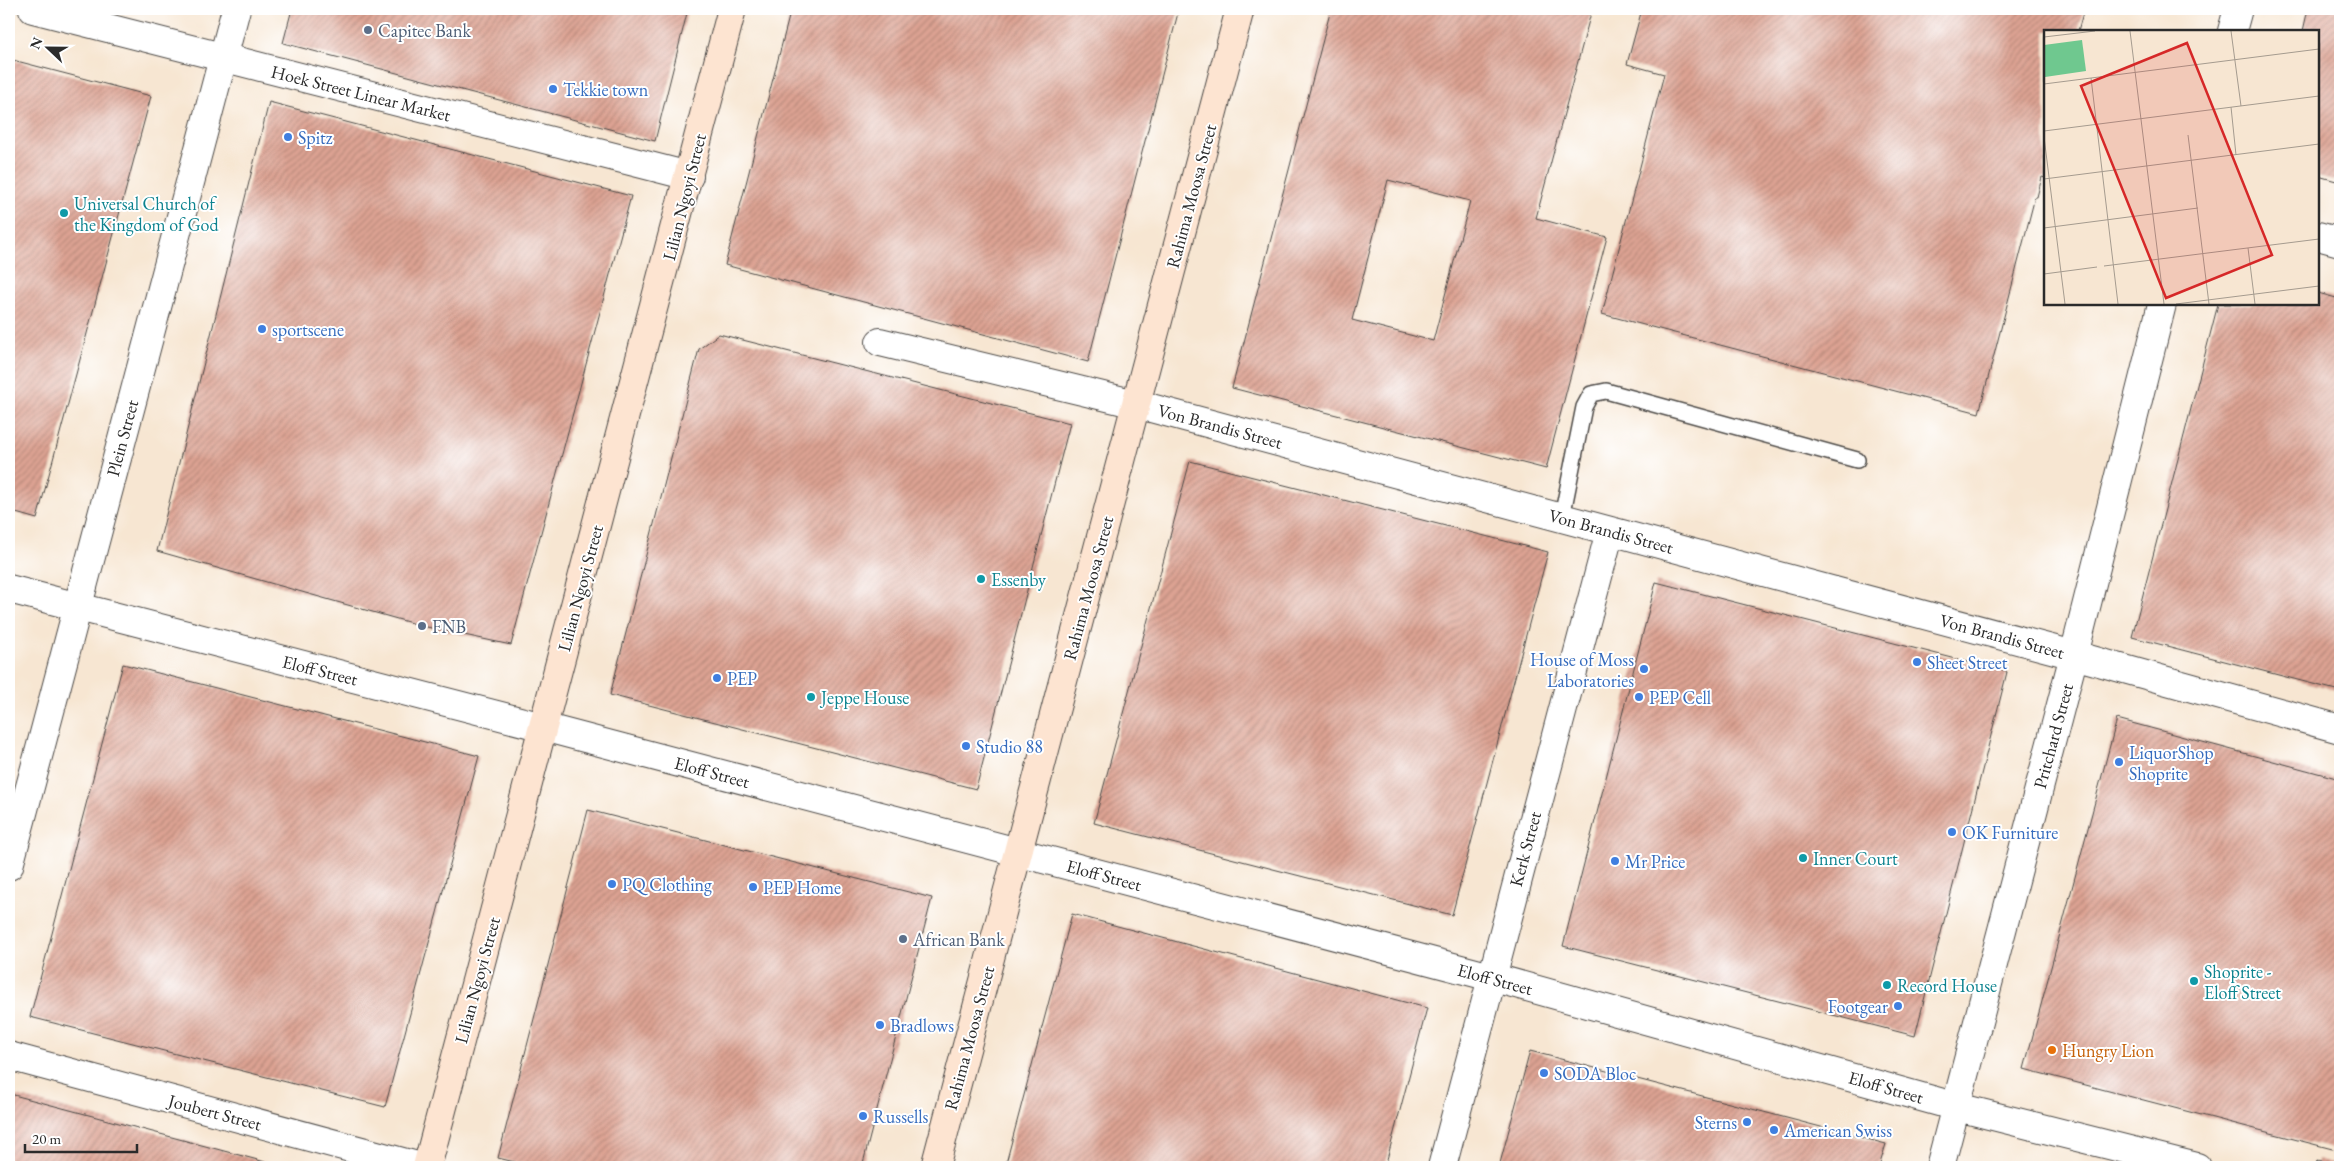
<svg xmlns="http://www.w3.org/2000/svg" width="2349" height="1176" viewBox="0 0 2349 1176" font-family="'EB Garamond',serif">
	<defs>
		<pattern id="building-hatch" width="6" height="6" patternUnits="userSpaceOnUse" patternTransform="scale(1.25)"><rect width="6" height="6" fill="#dda393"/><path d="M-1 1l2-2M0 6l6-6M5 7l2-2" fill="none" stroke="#b38578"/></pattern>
	</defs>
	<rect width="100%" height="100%" fill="#fff"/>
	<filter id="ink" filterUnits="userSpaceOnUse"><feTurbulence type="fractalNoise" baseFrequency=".02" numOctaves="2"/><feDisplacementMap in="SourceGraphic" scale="10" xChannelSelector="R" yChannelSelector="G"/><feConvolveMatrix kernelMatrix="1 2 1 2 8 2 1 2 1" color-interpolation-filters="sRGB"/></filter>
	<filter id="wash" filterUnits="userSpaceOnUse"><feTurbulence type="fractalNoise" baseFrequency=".0096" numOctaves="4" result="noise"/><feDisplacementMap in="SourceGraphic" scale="20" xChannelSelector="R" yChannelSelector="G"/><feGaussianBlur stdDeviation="1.12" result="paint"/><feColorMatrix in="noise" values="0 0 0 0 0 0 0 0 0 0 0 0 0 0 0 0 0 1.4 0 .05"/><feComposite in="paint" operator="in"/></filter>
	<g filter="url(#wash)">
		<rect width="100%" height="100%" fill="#f7e6d2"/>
		<g id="blocks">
			<!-- building -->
			<path fill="url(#building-hatch)" fill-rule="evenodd" d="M292 9H688L655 141 283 43Z
				M791 9H1179L1088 362 725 265Z
				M1331 9H1592L1536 218 1607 237 1546 469 1232 388ZM1388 180 1470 201 1433 341 1352 320Z
				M1642 9H2084L2078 31H2045V178L2042 177 2037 197H2035L1979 413 1602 314 1664 74 1627 64Z
				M2308 9H2340V182L2318 176V31H2303Z
				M9 59 151 96 37 519 9 511Z
				M269 102 631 196 511 645 422 626 157 551Z
				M2318 293 2340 299V691L2132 637 2218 304H2318Z
				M719 334 1070 423 976 789 610 695 699 349Z
				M1190 461 1548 552 1452 915 1094 823Z
				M1656 582 2007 672 1915 1036 1563 946Z
				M123 664 479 756 385 1107 30 1017Z
				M2117 719 2340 779V1151L2024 1069Z
				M588 810 932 898 862 1167H535L498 1158Z
				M1072 914 1427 1008 1385 1167H1005Z
				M1530 1051 1886 1144 1879 1167H1499Z
				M10 1094 284 1167H9Z
				M2317 1160 2340 1166V1167H2316Z"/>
		</g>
	</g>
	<g filter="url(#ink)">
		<use href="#blocks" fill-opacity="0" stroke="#4a4744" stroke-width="1"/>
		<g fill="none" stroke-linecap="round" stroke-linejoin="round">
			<defs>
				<path id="lane" d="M1562 517 1584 407 1591 394 1606 391 1857 460"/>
				<path id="street" d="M33 9 689 176
					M2232 31 2238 9
					M2318 236 2340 242
					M880 342 1136 404 2074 655 2340 729
					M9 589 543 727 1491 977 1957 1107 2197 1167
					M9 866 236 9
					M9 1056 421 1167
					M1442 1167 1610 531
					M1940 1167 2074 655 2162 304"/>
				<path id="secondary" d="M427 1167 732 9
					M935 1167 1240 9"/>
			</defs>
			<!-- lane casing -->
			<use href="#lane" stroke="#4a4744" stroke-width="18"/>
			<!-- street casing -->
			<use href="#street" stroke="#4a4744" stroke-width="30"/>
			<!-- secondary casing -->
			<use href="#secondary" stroke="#4a4744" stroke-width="30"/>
			<!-- lane -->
			<use href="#lane" stroke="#fff" stroke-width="15"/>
			<!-- street -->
			<use href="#street" stroke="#fff" stroke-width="28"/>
			<!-- secondary -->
			<use href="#secondary" stroke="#fde4d1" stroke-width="28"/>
		</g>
	</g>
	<!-- markers -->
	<g fill="#5c6f8a" stroke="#fff" stroke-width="2">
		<circle cx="368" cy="30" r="5"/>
		<circle cx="422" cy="626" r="5"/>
		<circle cx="903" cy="939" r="5"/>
	</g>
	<g fill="#3f7fe0" stroke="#fff" stroke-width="2">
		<circle cx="553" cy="89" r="5"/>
		<circle cx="288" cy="137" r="5"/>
		<circle cx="262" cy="329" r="5"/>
		<circle cx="1917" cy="662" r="5"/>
		<circle cx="1644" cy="669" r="5"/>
		<circle cx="717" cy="678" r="5"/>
		<circle cx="1639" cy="697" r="5"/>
		<circle cx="966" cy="746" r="5"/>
		<circle cx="2119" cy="762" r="5"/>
		<circle cx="1952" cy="832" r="5"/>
		<circle cx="1615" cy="861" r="5"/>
		<circle cx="612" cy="884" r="5"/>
		<circle cx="753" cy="887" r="5"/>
		<circle cx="1898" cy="1006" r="5"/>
		<circle cx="880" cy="1025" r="5"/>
		<circle cx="1544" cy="1073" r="5"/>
		<circle cx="863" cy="1116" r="5"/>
		<circle cx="1747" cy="1122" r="5"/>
		<circle cx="1774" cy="1130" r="5"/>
	</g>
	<g fill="#0f9aa8" stroke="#fff" stroke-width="2">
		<circle cx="64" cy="213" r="5"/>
		<circle cx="981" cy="579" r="5"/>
		<circle cx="811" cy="697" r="5"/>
		<circle cx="1803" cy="858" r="5"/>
		<circle cx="2194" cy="981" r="5"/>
		<circle cx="1887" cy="985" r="5"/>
	</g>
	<circle fill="#e8710a" stroke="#fff" stroke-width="2" cx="2052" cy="1050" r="5"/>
	<g text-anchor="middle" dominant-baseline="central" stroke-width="4" stroke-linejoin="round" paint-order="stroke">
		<!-- service labels -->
		<g font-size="18" fill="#4e5e75" stroke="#fff" text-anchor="start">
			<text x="378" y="30">Capitec Bank</text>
			<text x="432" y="626">FNB</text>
			<text x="913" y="939">African Bank</text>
		</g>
		<!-- shop labels -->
		<g font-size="18" fill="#366cbe" stroke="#fff" text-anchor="start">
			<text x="563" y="89">Tekkie town</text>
			<text x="298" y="137">Spitz</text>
			<text x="272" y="329">sportscene</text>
			<text x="1634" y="659" text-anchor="end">House of Moss<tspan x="1634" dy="21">Laboratories</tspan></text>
			<text x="1927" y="662">Sheet Street</text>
			<text x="727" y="678">PEP</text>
			<text x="1649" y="697">PEP Cell</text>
			<text x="976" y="746">Studio 88</text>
			<text x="2129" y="752">LiquorShop<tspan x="2129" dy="21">Shoprite</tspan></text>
			<text x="1962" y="832">OK Furniture</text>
			<text x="1625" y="861">Mr Price</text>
			<text x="622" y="884">PQ Clothing</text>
			<text x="763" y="887">PEP Home</text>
			<text x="1888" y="1006" text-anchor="end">Footgear</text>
			<text x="890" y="1025">Bradlows</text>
			<text x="1554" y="1073">SODA Bloc</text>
			<text x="873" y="1116">Russells</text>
			<text x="1737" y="1122" text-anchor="end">Sterns</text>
			<text x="1784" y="1130">American Swiss</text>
		</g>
		<!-- street labels -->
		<g font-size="18" fill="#2b2b2b" stroke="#fff">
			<text transform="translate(361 93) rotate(14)">Hoek Street Linear Market</text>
			<text transform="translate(1191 196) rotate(-75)">Rahima Moosa Street</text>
			<text transform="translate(684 197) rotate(-76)">Lilian Ngoyi Street</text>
			<text transform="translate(1220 426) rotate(15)">Von Brandis Street</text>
			<text transform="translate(122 438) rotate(-75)">Plein Street</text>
			<text transform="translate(1611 531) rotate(15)">Von Brandis Street</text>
			<text transform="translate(580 588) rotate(-75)">Lilian Ngoyi Street</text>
			<text transform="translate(1088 588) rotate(-75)">Rahima Moosa Street</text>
			<text transform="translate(2002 636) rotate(15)">Von Brandis Street</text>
			<text transform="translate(320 670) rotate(14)">Eloff Street</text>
			<text transform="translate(2053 736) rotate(-75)">Pritchard Street</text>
			<text transform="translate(712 772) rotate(15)">Eloff Street</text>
			<text transform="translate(1525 849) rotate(-75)">Kerk Street</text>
			<text transform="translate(1104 875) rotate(15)">Eloff Street</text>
			<text transform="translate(1495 979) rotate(15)">Eloff Street</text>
			<text transform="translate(477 980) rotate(-75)">Lilian Ngoyi Street</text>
			<text transform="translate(969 1038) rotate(-75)">Rahima Moosa Street</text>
			<text transform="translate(1886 1087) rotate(16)">Eloff Street</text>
			<text transform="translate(215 1112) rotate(15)">Joubert Street</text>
		</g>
		<!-- culture labels -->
		<g font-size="18" fill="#0d838f" stroke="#fff" text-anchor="start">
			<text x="74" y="203">Universal Church of<tspan x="74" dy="21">the Kingdom of God</tspan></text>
			<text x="991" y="579">Essenby</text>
			<text x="821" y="697">Jeppe House</text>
			<text x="1813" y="858">Inner Court</text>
			<text x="2204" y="971">Shoprite -<tspan x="2204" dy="21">Eloff Street</tspan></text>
			<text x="1897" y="985">Record House</text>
		</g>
		<!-- food labels -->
		<g font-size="18" fill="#c56008" stroke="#fff" text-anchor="start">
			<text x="2062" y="1050">Hungry Lion</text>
		</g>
	</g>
	<!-- overview -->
	<g transform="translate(2044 30)">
		<rect width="275" height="275" fill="#f7e6d2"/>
		<path d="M38 10 42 41 1 47 0 15Z" fill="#6fc88f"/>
		<path fill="none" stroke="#a59b8f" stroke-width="1" d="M86 1 120 274M187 1 197 76M0 7 51 1M47 48 74 274M0 54 275 19M187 77 192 125M0 101 275 66M144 105 165 274M0 107 21 274M0 149 275 114M0 198 154 178M204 218 211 274M60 236 275 209M0 244 53 237M132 274 275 256"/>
		<path fill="#d62828" fill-opacity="0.15" stroke="#d62828" stroke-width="2.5" d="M143 13 228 225 122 268 37 56Z"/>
		<rect width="275" height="275" fill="none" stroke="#2b2b2b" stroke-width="2.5"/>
	</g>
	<!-- margin -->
	<rect width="2349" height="1176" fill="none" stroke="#fff" stroke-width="30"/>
	<!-- north arrow -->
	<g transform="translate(48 48) rotate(292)" stroke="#ffffff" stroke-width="4" paint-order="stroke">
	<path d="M0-4L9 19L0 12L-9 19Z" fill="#2b2b2b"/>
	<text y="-8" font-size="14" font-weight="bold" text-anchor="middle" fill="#2b2b2b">N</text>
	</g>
	<!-- scale -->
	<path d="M25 1144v8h112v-8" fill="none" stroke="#2b2b2b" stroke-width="2.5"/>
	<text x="32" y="1144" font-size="15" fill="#2b2b2b" stroke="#ffffff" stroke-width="4" paint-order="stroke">20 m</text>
</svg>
